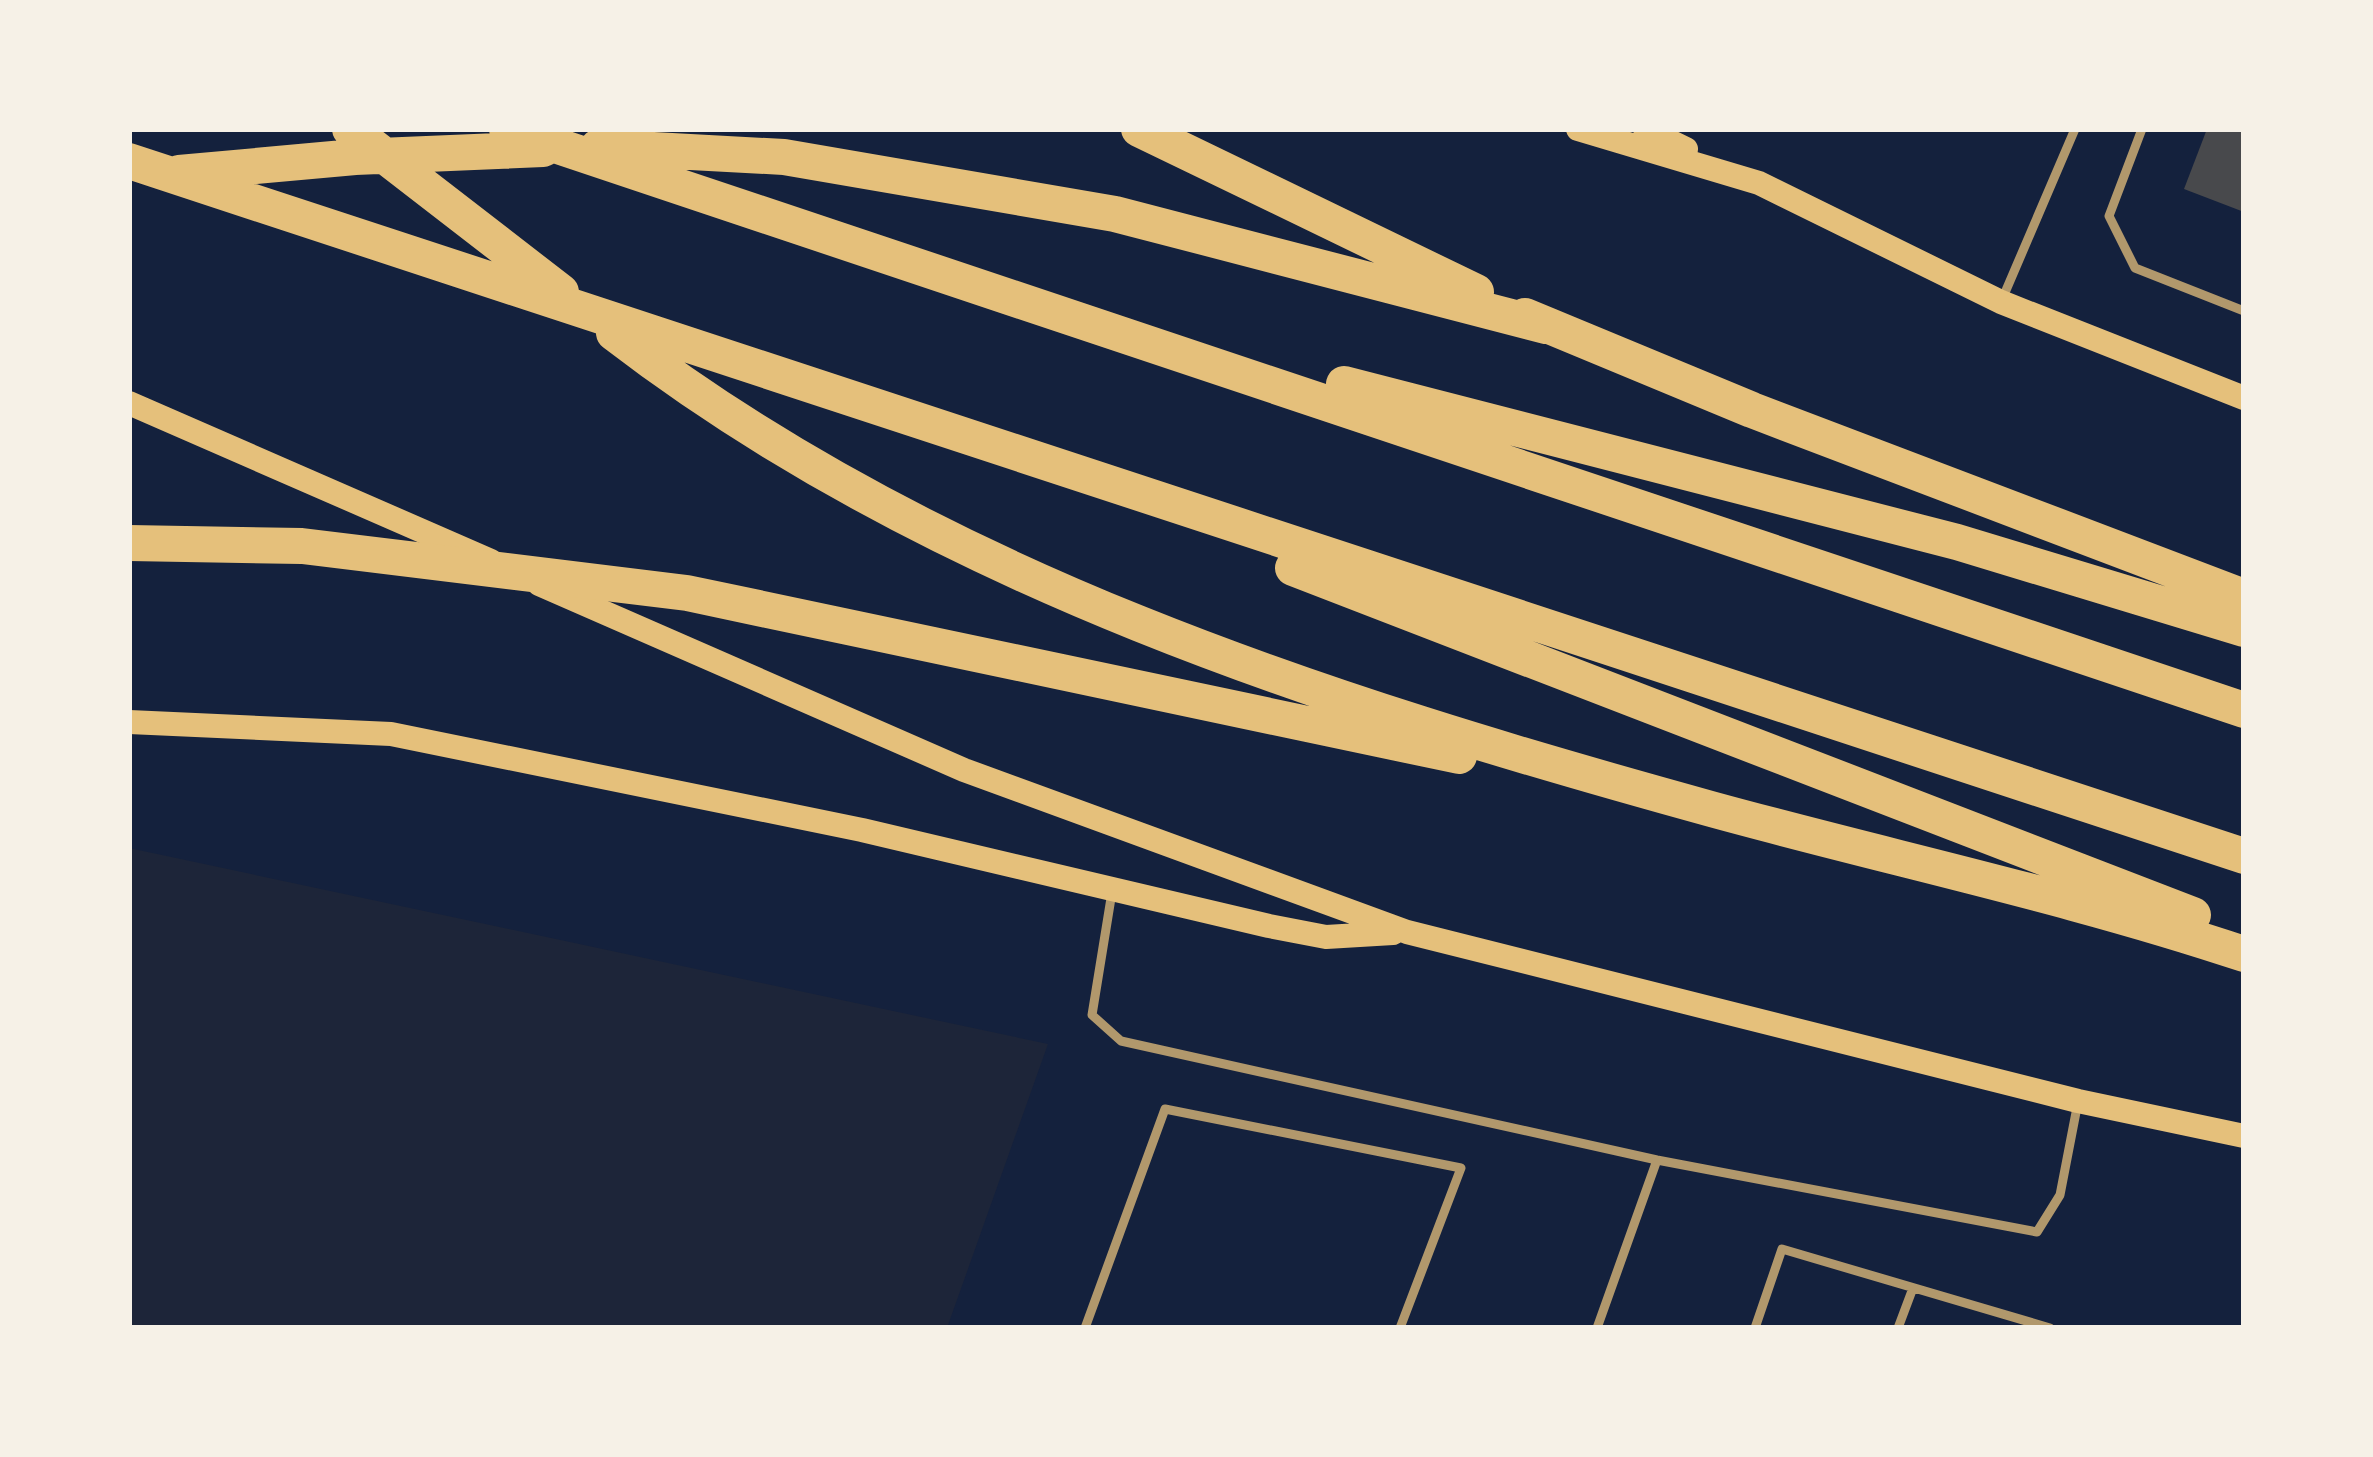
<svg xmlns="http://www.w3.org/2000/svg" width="2373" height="1457" viewBox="0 0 2373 1457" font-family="Cabin,sans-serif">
	<rect width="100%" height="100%" fill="#14213d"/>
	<!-- green -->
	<path fill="#1d2539" d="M129 848 1048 1044 947 1328H129Z"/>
	<!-- building -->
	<path fill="#48494c" d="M2207 129H2244V212L2184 189Z"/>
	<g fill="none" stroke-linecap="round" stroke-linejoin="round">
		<!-- service -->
		<path stroke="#b1986c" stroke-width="9" d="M2142 129 2109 216 2135 268 2244 311
			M2001 302 2075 129
			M1112 892 1092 1015 1121 1041 1657 1160 2037 1232 2060 1195 2078 1102
			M1085 1328 1165 1109 1461 1168 1400 1328
			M1597 1328 1657 1160
			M1755 1328 1782 1249 2050 1328
			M1898 1328 1913 1288"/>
		<!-- secondary -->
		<path stroke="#e5c07b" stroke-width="24" d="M1578 129 1759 183 2001 302 2244 398
			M1645 129 1686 149
			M129 403 491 561
			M539 584 964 770 1407 932 2078 1101 2244 1136
			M129 722 391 734 862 830 1269 926 1326 937 1393 933"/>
		<!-- motorway -->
		<path stroke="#e5c07b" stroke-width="36" d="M350 129 561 292
			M507 129 2244 710
			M1139 129 1476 292
			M598 147 784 157 1115 214 1546 326
			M129 161 2244 856
			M179 173 355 157 543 149
			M1525 316 1752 410 2244 597
			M614 333C932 578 1330 704 1711 809 1889 858 2070 896 2244 954
			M1344 384 1957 542 2244 629
			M129 543 302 546 687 593 1459 756
			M1293 568 2193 915"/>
	</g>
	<!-- border -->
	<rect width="2373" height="1457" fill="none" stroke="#f6f1e7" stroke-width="264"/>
</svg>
